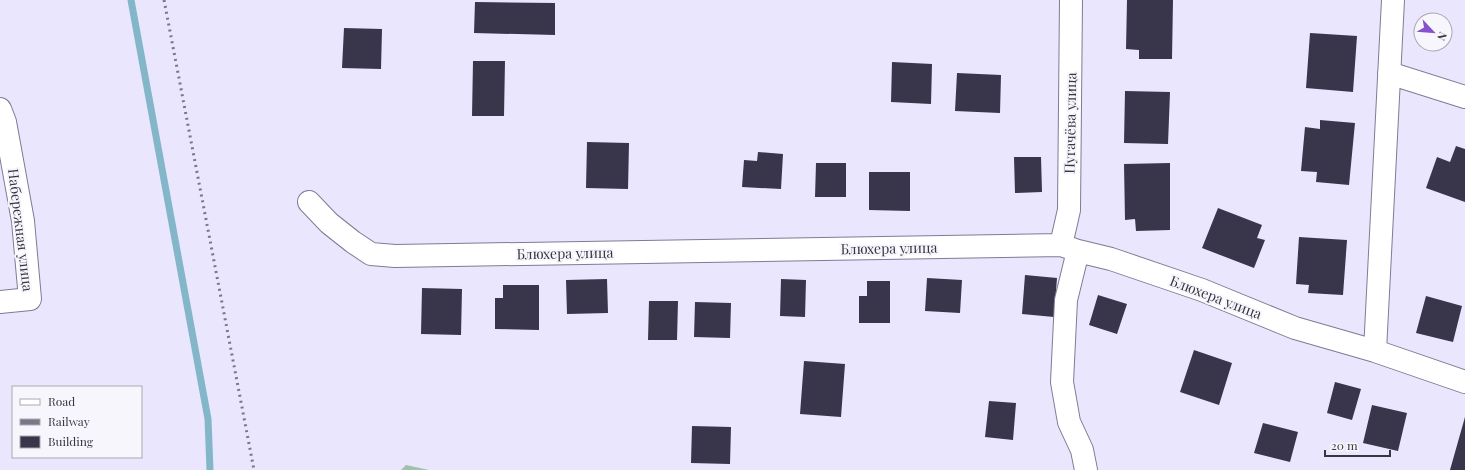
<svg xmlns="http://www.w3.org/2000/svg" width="1465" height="470" viewBox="0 0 1465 470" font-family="'Playfair Display',serif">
	<rect width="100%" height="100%" fill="#eae6fd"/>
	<!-- green -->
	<path fill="#a1c0ad" d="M406 465 429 470H401Z"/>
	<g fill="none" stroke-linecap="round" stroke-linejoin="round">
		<!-- stream -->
		<path stroke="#84b6ca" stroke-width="7" d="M131 0 208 419 210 470"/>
	</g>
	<!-- building -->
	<path fill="#39354b" d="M1127 0H1173L1172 59H1139V50L1126 49Z
		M475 2 555 3V35L474 33Z
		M344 28 382 29 381 69 342 68Z
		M1310 33 1357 36 1353 92 1306 88Z
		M473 61H505L504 116H472Z
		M892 62 932 64 931 104 891 102Z
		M957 73 1001 75 1000 113 955 111Z
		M1125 91 1170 92 1168 144 1124 143Z
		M1320 120 1355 123 1349 185 1316 182 1317 172 1301 171 1305 127 1320 129Z
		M587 142 629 143 628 189 586 188Z
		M1456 146 1465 149V202L1426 188 1437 157 1450 162Z
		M758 152 783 154 781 189 742 187 744 160 757 161Z
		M1014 157H1041L1042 192 1015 193Z
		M816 163H846V197H815Z
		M1170 163V230L1136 231 1135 219 1125 220 1124 164Z
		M869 172H910V211L869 210Z
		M1218 208 1262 225 1257 238 1265 240 1254 268 1202 248Z
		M1299 237 1347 240 1343 295 1308 293 1309 285 1296 284Z
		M1025 275 1057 278 1054 317 1022 314Z
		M927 278 962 280 960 313 925 311Z
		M607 279 608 313 567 314 566 280Z
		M781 279 806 280 805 317 780 316Z
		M867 281H890V323H859V296H867Z
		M503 285H539V330L495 329V298H503Z
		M422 288 462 289 461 335 421 334Z
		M1098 295 1127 304 1117 334 1089 325Z
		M1426 296 1462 306 1453 342 1416 333Z
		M649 301H678L677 340H648Z
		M695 302 731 303 730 338 694 337Z
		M1194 350 1232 363 1219 405 1180 392Z
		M804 361 845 364 841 417 800 414Z
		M1335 382 1361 389 1352 420 1327 413Z
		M989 401 1016 403 1013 440 985 437Z
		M1372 405 1407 413 1398 451 1363 443Z
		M1465 417V470H1450Z
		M1263 423 1298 432 1290 462 1254 453Z
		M692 426 731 427 730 464 691 463Z"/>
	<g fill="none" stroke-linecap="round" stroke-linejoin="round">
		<defs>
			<path id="street" d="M1389 73 1465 97
				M0 109 5 122 23 221 30 299 0 302
				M309 202 329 223 353 242 371 254 395 256 1061 245 1078 251 1111 259 1202 290 1295 328 1375 351 1465 382
				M1061 245 1069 210 1071 0
				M1078 251 1066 300 1062 382 1069 422 1082 450 1086 470
				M1375 351 1393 0"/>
		</defs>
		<!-- street casing -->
		<use href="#street" stroke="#7f7b94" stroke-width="24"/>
		<!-- street -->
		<use href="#street" stroke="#fff" stroke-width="22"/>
		<!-- rail -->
		<path stroke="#7a7888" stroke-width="3" stroke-dasharray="2 4" stroke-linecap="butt" d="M164 0 254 470"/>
	</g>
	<g text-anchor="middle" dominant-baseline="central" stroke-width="4" stroke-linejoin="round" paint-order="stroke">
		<!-- street labels -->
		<g font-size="14" fill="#373641" stroke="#f7f6fc">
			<text transform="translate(1070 123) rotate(-89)">Пугачёва улица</text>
			<text transform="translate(21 230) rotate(83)">Набережная улица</text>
			<text transform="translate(889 248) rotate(-1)">Блюхера улица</text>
			<text transform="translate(565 253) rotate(-1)">Блюхера улица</text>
			<text transform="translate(1216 297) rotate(21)">Блюхера улица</text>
		</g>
	</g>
	<!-- legend -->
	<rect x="12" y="386" width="130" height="72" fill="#f7f6fc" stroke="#aaa9b1"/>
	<rect x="20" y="399" width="20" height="6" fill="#ffffff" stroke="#aaa9b1"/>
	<text x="48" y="406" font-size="12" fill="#373641">Road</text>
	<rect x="20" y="419" width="20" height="6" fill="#7a7888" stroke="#aaa9b1"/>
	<text x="48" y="426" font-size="12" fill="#373641">Railway</text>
	<rect x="20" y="436" width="20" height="12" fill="#39354b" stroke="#aaa9b1"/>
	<text x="48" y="446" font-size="12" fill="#373641">Building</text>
	<!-- north arrow -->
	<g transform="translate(1433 32) rotate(116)"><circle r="19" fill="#f7f6fc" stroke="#aaa9b1"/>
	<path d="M0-3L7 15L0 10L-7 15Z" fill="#8452ca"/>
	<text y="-6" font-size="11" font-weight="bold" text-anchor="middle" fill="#373641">N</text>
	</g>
	<!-- scale -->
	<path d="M1325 450v6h65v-6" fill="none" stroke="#373641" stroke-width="2"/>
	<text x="1331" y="450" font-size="12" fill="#373641" stroke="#f7f6fc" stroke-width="3" paint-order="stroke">20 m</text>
</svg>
